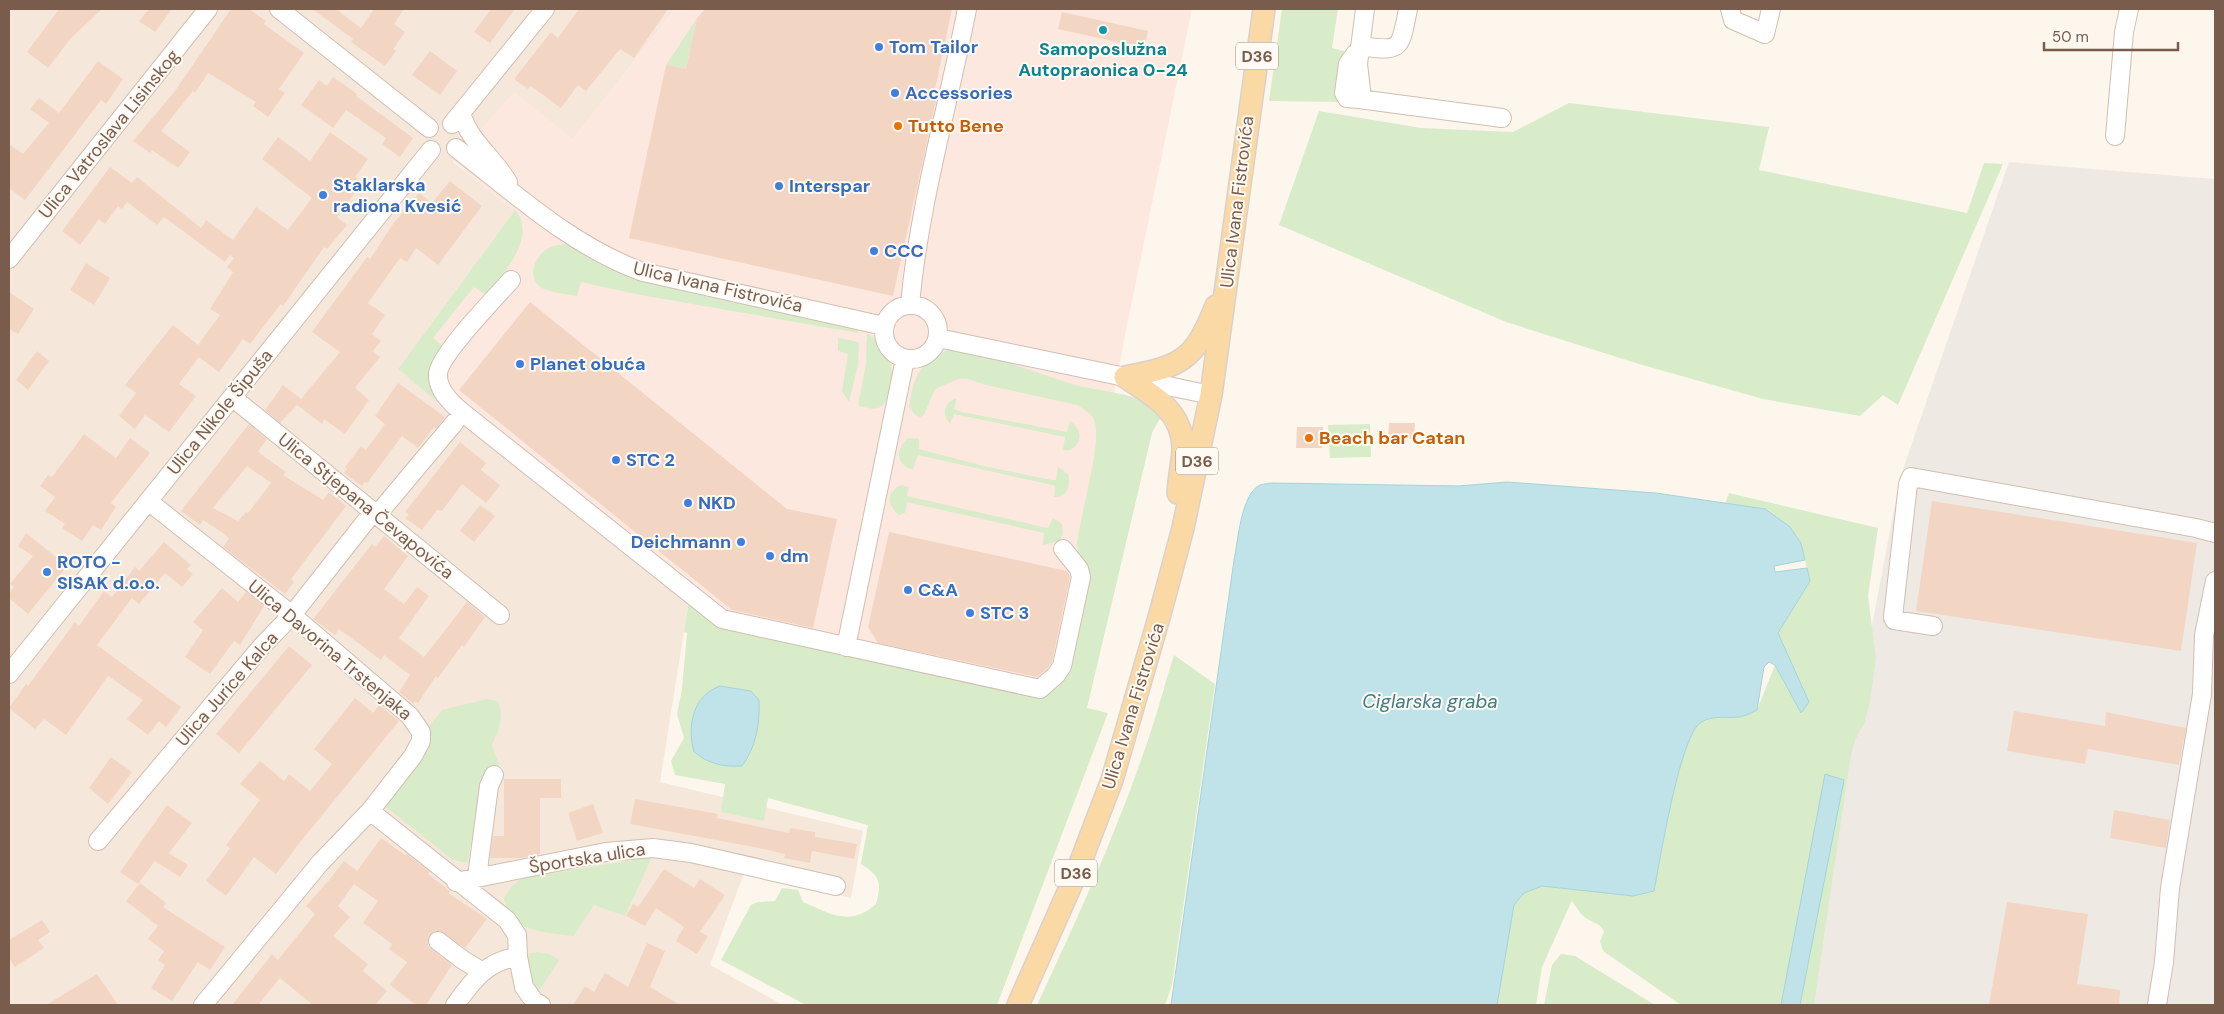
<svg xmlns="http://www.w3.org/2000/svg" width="2224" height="1014" viewBox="0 0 2224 1014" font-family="'DM Sans',sans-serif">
	<rect width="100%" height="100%" fill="#fdf6ec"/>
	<!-- residential -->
	<path fill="#f5e8da" d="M9 9H675L573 139 453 162 515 210 398 369 689 600 660 782 863 831 851 898 744 873 710 965 783 1005H9Z"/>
	<!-- commercial -->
	<path fill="#fde8e0" d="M675 9H1192L1125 335 1057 698 750 633 398 369 515 211 453 161 514 92 573 139Z"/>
	<!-- industrial -->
	<path fill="#efe9e4" d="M2009 162 2215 179V1005H1810L1851 736 1900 478Z"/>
	<!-- green -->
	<path fill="#d8ecc9" d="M1282 9H1338L1332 48 1344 51 1341 102 1269 101Z
		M697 18 686 69 666 65Z
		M1569 103 1769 127 1759 170 1967 213 1984 163 2003 164 1898 405 1883 395 1860 416 1763 399 1639 364 1506 322 1279 225 1319 111 1421 128 1513 132Z
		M515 210C538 236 504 275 485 294L474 287 433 338 443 346 433 361 429 374 452 414 398 369Z
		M569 244 673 288 793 312 858 329V333L635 294 581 282 577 296C565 294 553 293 542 288 526 279 534 257 547 249 553 244 562 245 569 244Z
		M867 333C876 339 888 354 891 365 894 377 891 404 878 408 872 410 864 407 858 406L866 363Z
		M838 338 859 342 858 365 849 402 842 391 848 354 838 351Z
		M950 349C994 355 1033 372 1076 385 1096 391 1120 391 1140 400 1150 404 1157 410 1163 419L1159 420 1152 433 1087 708 1108 713 997 1005H806L721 960 751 905 758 902 775 901 782 888 798 890 803 902C831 914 850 927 876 904 882 882 880 876 861 864L868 825 768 798 764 821 721 812 725 784 675 775 671 761 684 738 677 714 682 689 687 633 684 632 689 600 720 624 1052 690 1066 675 1084 563 1078 554 1077 543C1080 516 1103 440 1094 420 1091 413 1083 409 1077 405L986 385 968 379H958L935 389 924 415 920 417 915 415 909 407C913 377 920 361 950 349Z
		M957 398 954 409 962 412 1067 432 1070 421C1082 429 1083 443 1070 450H1063L1065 437 954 414 950 424C941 415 944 402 957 398Z
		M1370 424 1371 457 1330 458 1328 425Z
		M909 438 919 439V449L988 467 1052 480H1056L1058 467 1068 474C1071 486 1067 498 1054 497L1055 486 1052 485 918 455 913 469C894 466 896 446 909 438Z
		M901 485 909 487 907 496 1048 528 1053 518 1062 524 1063 534 1059 541 1043 545 1044 533 907 502 905 513 899 515C886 504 886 493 901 485Z
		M1729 493 1878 528 1868 596 1876 658 1870 701 1865 722 1855 740 1850 760 1814 1005H1681L1603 951 1600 941 1604 932C1601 924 1596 924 1589 920 1581 916 1577 908 1572 901L1573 898 1542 967 1536 1005H1477L1514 905 1524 893 1542 886 1633 896 1654 891C1660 860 1679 742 1699 724 1712 713 1729 720 1743 716 1748 715 1753 712 1757 710L1775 665 1801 713 1808 702 1778 633 1810 581 1801 543 1768 511 1725 504Z
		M1174 655 1215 684 1172 985 1165 1005H1037C1079 915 1121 823 1152 728 1160 704 1166 679 1174 655Z
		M487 699 498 701C504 717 499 730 492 745L500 768 493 770 482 790 467 863 453 860 386 807 424 746 428 728 442 710Z
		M652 857 625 916 594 905 574 936C545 932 510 933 504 898L511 887 522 878Z
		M538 952 549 954 559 960 537 994 533 990 526 959 530 953Z
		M1561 954 1575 956 1655 1005H1544L1552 965Z"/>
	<!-- water -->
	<path fill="#bfe3e8" stroke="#a5d3da" d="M1507 482 1656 493 1765 509 1789 526 1801 543 1805 560 1774 566 1775 572 1807 568 1810 581 1778 633 1809 702 1801 713 1775 665 1769 662 1764 667 1757 710C1753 712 1748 715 1743 716 1729 720 1712 713 1699 724 1679 742 1660 860 1654 891L1633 896 1542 886 1524 893 1514 905 1497 1005H1171L1234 560C1238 541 1241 494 1260 485 1264 484 1269 483 1272 483L1459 486Z
		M720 686 751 691 759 700C760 724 756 747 742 766 722 767 709 764 694 752 687 727 692 696 720 686Z
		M1825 774 1844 780 1800 1005H1781Z"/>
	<!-- building -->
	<path fill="#f3d5c3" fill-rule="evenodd" d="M59 9H102L71 38 48 68 27 52Z
		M149 9H172L155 32 139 21Z
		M231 9H249L266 21 264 24 304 53 279 89 285 93 268 117 253 106 256 102 208 73 195 93 193 91 161 131 190 152 178 168 152 150 150 153 133 141 175 91Z
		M312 9H336L361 28 374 9H404L394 24 405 32 393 49 396 51 385 66 351 42 353 39Z
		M491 9H515L490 43 474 32Z
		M579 9H668L634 58 620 49 586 91 578 85 561 108 531 86 528 89 514 79 551 32 558 38Z
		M705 9H952L933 99 936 101 893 296 629 238 666 65 686 69 697 18Z
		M1062 12 1148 31 1144 48 1058 29Z
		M430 51 457 71 440 95 412 75Z
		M98 61 123 79 106 104 101 100 25 200 9 188V144L23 154 49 123 30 109 39 98 59 113Z
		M333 77 357 94 356 96 413 138 400 157 382 144 386 138 346 110 333 128 301 105 319 80 327 86Z
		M330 132 368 159 355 177 362 183 337 217 347 225 327 249 324 247 283 306 281 304 250 344 243 339 219 372 199 357 179 384 196 396 169 432 145 415 135 429 119 416 136 393 125 385 173 325 198 345 220 315 210 309 233 272 227 267 234 258 230 255 225 262 164 217 157 225 127 202 122 209 118 206 105 224 99 219 80 245 62 231 110 167 132 183 137 177 201 228 206 220 233 240 256 207 288 230 312 198 262 159 278 137 310 161Z
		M450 181 482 206 438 265 416 248 407 262 400 258 368 303 385 315 372 334 381 341 373 351 380 357 355 388 369 400 345 434 324 419 322 424 297 405 280 423 265 410 283 385 301 399 340 352 312 332 367 257 370 259 393 224 419 193 432 203Z
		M86 263 110 278 94 305 70 290Z
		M9 292 34 309 18 334 9 329Z
		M530 302 787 509 837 519 813 628 732 610 459 390Z
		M37 351 49 361 28 390 16 380Z
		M398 383 445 417 436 429 434 427 418 448 402 436 367 483 365 482 362 486 344 473 347 469 345 467 361 446 366 450 385 424 375 416Z
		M1389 423H1415L1414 439H1388Z
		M249 424 267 439 258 452 286 472 283 475 323 500 329 492 346 506 291 579 294 582 285 594 223 547 229 539 226 535 203 520 200 525 181 511ZM247 466 271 483 248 513 246 512 238 521 213 508Z
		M1297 427H1323L1322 448H1296Z
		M84 434 116 458 130 438 150 453 111 503 116 507 101 530 93 525 82 541 62 528 65 524 45 511 55 497 40 486 48 475 52 477Z
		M460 442 486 463 481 470 500 485 486 503 462 484 442 511 437 510 422 530 405 518 409 515 405 512Z
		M1932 501 2197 543 2181 651 1916 611Z
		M480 505 495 516 474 542 460 531Z
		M889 532 1067 571 1070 577 1052 662 1048 668 1037 677 878 643 868 627Z
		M26 533 67 566 28 614 9 598V594L14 587 10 584 33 556 18 546Z
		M384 536 408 556 384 589 404 604 417 587 429 596 399 638 424 657 467 602 485 617 464 647 462 645 438 678 436 676 418 703 415 701 413 704 399 692 410 675 384 655 381 660 339 629 335 635 313 619 372 544 375 547Z
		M164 542 191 565 187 569 193 574 182 587 165 573 139 604 132 598 97 645 181 707 166 727 159 721 148 735 127 719 143 700 108 676 66 735 44 719 35 729 9 708 26 684 28 686 75 622 79 626 104 591 112 597 135 567 139 571Z
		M222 588 238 602 246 592 264 606 240 645 234 641 210 674 185 657 203 630 193 622Z
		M289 646 312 665 239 753 216 734Z
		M355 698 373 713 379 705 399 721 297 846 276 874 254 857 226 896 206 881 230 848 226 845 260 800 240 784 260 761 284 781 289 774 310 791 332 764 314 749Z
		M2014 711 2105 726 2106 712 2186 728 2179 765 2088 749 2085 764 2007 751Z
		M111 757 132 772 108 804 89 788Z
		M504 779H561V798H540V854L522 858H490L493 836H504Z
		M635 799 718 814 717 818 789 833 790 828 815 832V837L857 844 854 859 812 851 810 863 784 858 785 854 759 848 630 824Z
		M593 804 603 833 577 841 568 813Z
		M167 805 192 823 169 853 188 865 180 877 155 861 138 884 120 872Z
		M2114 810 2170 820 2166 848 2110 838Z
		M381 838 405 855 406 853 430 872 428 874 450 891 448 893 487 919 465 948 440 931 429 935 428 946 452 965 426 1005H416L390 985 407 962 389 949 392 944 363 923 378 901 354 884 338 906 350 917 333 936 368 964 363 971 387 991 375 1005H313L280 978 258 1005H232L272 954 278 960 315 914 306 906 330 879 344 861 357 871Z
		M664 869 694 888 700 879 725 895 700 932 708 936 697 954 676 941 684 927 656 908 645 926 626 916 633 904 638 907Z
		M140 883 166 903 163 907 225 947 210 970 198 962 172 1001 151 988 165 965 158 960 164 951 148 939 158 926 126 901Z
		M2007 902 2088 914 2077 984 2120 990 2119 1005H1989Z
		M42 920 50 932 38 940 44 948 15 967 9 958V940Z
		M647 943 665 951 650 987 680 1005H573L585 986 594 992 605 973 628 987Z
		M97 974 118 1005H46Z"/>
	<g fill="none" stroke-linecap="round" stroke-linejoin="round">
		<defs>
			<path id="minor" d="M279 9 429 128
				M1365 9 1358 64 1361 90 1359 99 1502 118
				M1730 9 1733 20 1765 34 1771 9
				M1360 46C1402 52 1400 50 1408 9
				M1358 54H1355L1348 64 1344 93 1347 98 1359 99
				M461 113C469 141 494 158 508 182
				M452 124 545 9
				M2115 136 2124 32 2129 9
				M456 148C514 193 573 247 643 272L884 326
				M9 259 208 9
				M511 280C496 297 439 355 438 374 437 390 451 403 462 412L722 619 1040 689 1056 675 1062 666 1081 577 1079 569 1063 549
				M884 332a27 27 0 1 1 54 0a27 27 0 1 1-54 0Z
				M910 305C919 204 948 107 967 9
				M938 338 1211 395
				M232 397 500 615
				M148 501 292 615 410 716 421 732V741L413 756 370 811 320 863 203 1005
				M377 515 455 422
				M1933 626 1894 620 1893 617 1908 484 1911 477 2196 528 2215 533
				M846 647 905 359
				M9 674 431 150
				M370 811 507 920 517 935 518 957 524 987 534 1001 541 1005
				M98 841 262 646 292 615 373 512
				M477 877 489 786 494 775
				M456 882 606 852 653 848 691 853 836 886
				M438 941 463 960 483 972
				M455 1005C471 983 488 959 518 957
				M2157 1005 2164 962 2170 888 2202 694 2204 635 2215 581"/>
			<path id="major" d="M1125 377C1153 395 1184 412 1183 450 1182 464 1179 478 1178 493
				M1125 377C1182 366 1194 361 1216 306
				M1018 1005 1076 874 1112 780 1160 614 1183 528 1211 395 1264 9"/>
		</defs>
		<!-- minor casing -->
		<use href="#minor" stroke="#d1beb0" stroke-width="20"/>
		<!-- major casing -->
		<use href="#major" stroke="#dad1cd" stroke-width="24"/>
		<!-- minor -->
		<use href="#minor" stroke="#fff" stroke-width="18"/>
		<!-- major -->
		<use href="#major" stroke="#fbd9a5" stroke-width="21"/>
	</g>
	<!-- markers -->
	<circle fill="#0f9aa8" stroke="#fffaf3" stroke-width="2" cx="1103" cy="30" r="5"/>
	<g fill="#3f7fe0" stroke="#fffaf3" stroke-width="2">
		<circle cx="879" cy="47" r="5"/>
		<circle cx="895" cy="93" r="5"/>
		<circle cx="779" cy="186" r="5"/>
		<circle cx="323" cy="195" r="5"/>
		<circle cx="874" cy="251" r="5"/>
		<circle cx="520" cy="364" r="5"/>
		<circle cx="616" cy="460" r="5"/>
		<circle cx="688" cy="503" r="5"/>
		<circle cx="741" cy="542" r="5"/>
		<circle cx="770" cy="556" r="5"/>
		<circle cx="47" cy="572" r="5"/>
		<circle cx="908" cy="590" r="5"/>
		<circle cx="970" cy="613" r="5"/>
	</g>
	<g fill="#e8710a" stroke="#fffaf3" stroke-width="2">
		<circle cx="898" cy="126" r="5"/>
		<circle cx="1309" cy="438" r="5"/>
	</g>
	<g text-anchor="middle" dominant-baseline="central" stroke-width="4" stroke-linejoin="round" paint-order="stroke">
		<!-- shield labels -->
		<g fill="#fffaf3" stroke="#a28b7f" stroke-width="1">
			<rect x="1236" y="42.5" width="42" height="27" rx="4"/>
			<rect x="1176" y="447.5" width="42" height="27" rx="4"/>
			<rect x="1055" y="859.5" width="42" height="27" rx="4"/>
		</g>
		<g font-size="16" font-weight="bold" fill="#7a5c4d">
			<text x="1257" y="56">D36</text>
			<text x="1197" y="461">D36</text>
			<text x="1076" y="873">D36</text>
		</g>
		<!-- shop labels -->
		<g font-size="18" font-weight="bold" fill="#366cbe" stroke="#fffaf3" text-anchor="start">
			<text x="889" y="47">Tom Tailor</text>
			<text x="905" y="93">Accessories</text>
			<text x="333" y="185">Staklarska<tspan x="333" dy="21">radiona Kvesić</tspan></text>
			<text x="789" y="186">Interspar</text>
			<text x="884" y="251">CCC</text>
			<text x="530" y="364">Planet obuća</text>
			<text x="626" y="460">STC 2</text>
			<text x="698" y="503">NKD</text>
			<text x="731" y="542" text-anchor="end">Deichmann</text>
			<text x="780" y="556">dm</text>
			<text x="57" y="562">ROTO -<tspan x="57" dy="21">SISAK d.o.o.</tspan></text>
			<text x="918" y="590">C&amp;A</text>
			<text x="980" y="613">STC 3</text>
		</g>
		<!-- culture labels -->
		<g font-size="18" font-weight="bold" fill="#0d838f" stroke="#fffaf3">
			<text x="1103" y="49">Samoposlužna<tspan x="1103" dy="21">Autopraonica 0-24</tspan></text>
		</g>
		<!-- food labels -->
		<g font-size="18" font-weight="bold" fill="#c56008" stroke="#fffaf3" text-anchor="start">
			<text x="908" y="126">Tutto Bene</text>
			<text x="1319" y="438">Beach bar Catan</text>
		</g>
		<!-- street labels -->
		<g font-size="18" fill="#7a5c4d" stroke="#fffaf3">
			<text transform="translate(109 134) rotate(-51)">Ulica Vatroslava Lisinskog</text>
			<text transform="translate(1237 202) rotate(-83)">Ulica Ivana Fistrovića</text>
			<text transform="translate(718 287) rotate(13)">Ulica Ivana Fistrovića</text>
			<text transform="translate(220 412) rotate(-51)">Ulica Nikole Šipuša</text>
			<text transform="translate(366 506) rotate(39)">Ulica Stjepana Čevapovića</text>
			<text transform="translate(330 650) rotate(40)">Ulica Davorina Trstenjaka</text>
			<text transform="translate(227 689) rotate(-49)">Ulica Jurice Kalca</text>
			<text transform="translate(1133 706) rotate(-73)">Ulica Ivana Fistrovića</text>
			<text transform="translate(587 858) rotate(-9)">Športska ulica</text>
		</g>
		<!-- water labels -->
		<g font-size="19" font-style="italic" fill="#437c86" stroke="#fffaf3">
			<text x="1430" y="701">Ciglarska graba</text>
		</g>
	</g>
	<!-- border -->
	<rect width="2224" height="1014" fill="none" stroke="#7a5c4d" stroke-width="20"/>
	<!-- scale -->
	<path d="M2044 42v8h134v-8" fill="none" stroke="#7a5c4d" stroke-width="2.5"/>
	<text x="2052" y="42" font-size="15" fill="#7a5c4d" stroke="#fffaf3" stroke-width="4" paint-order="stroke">50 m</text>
</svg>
